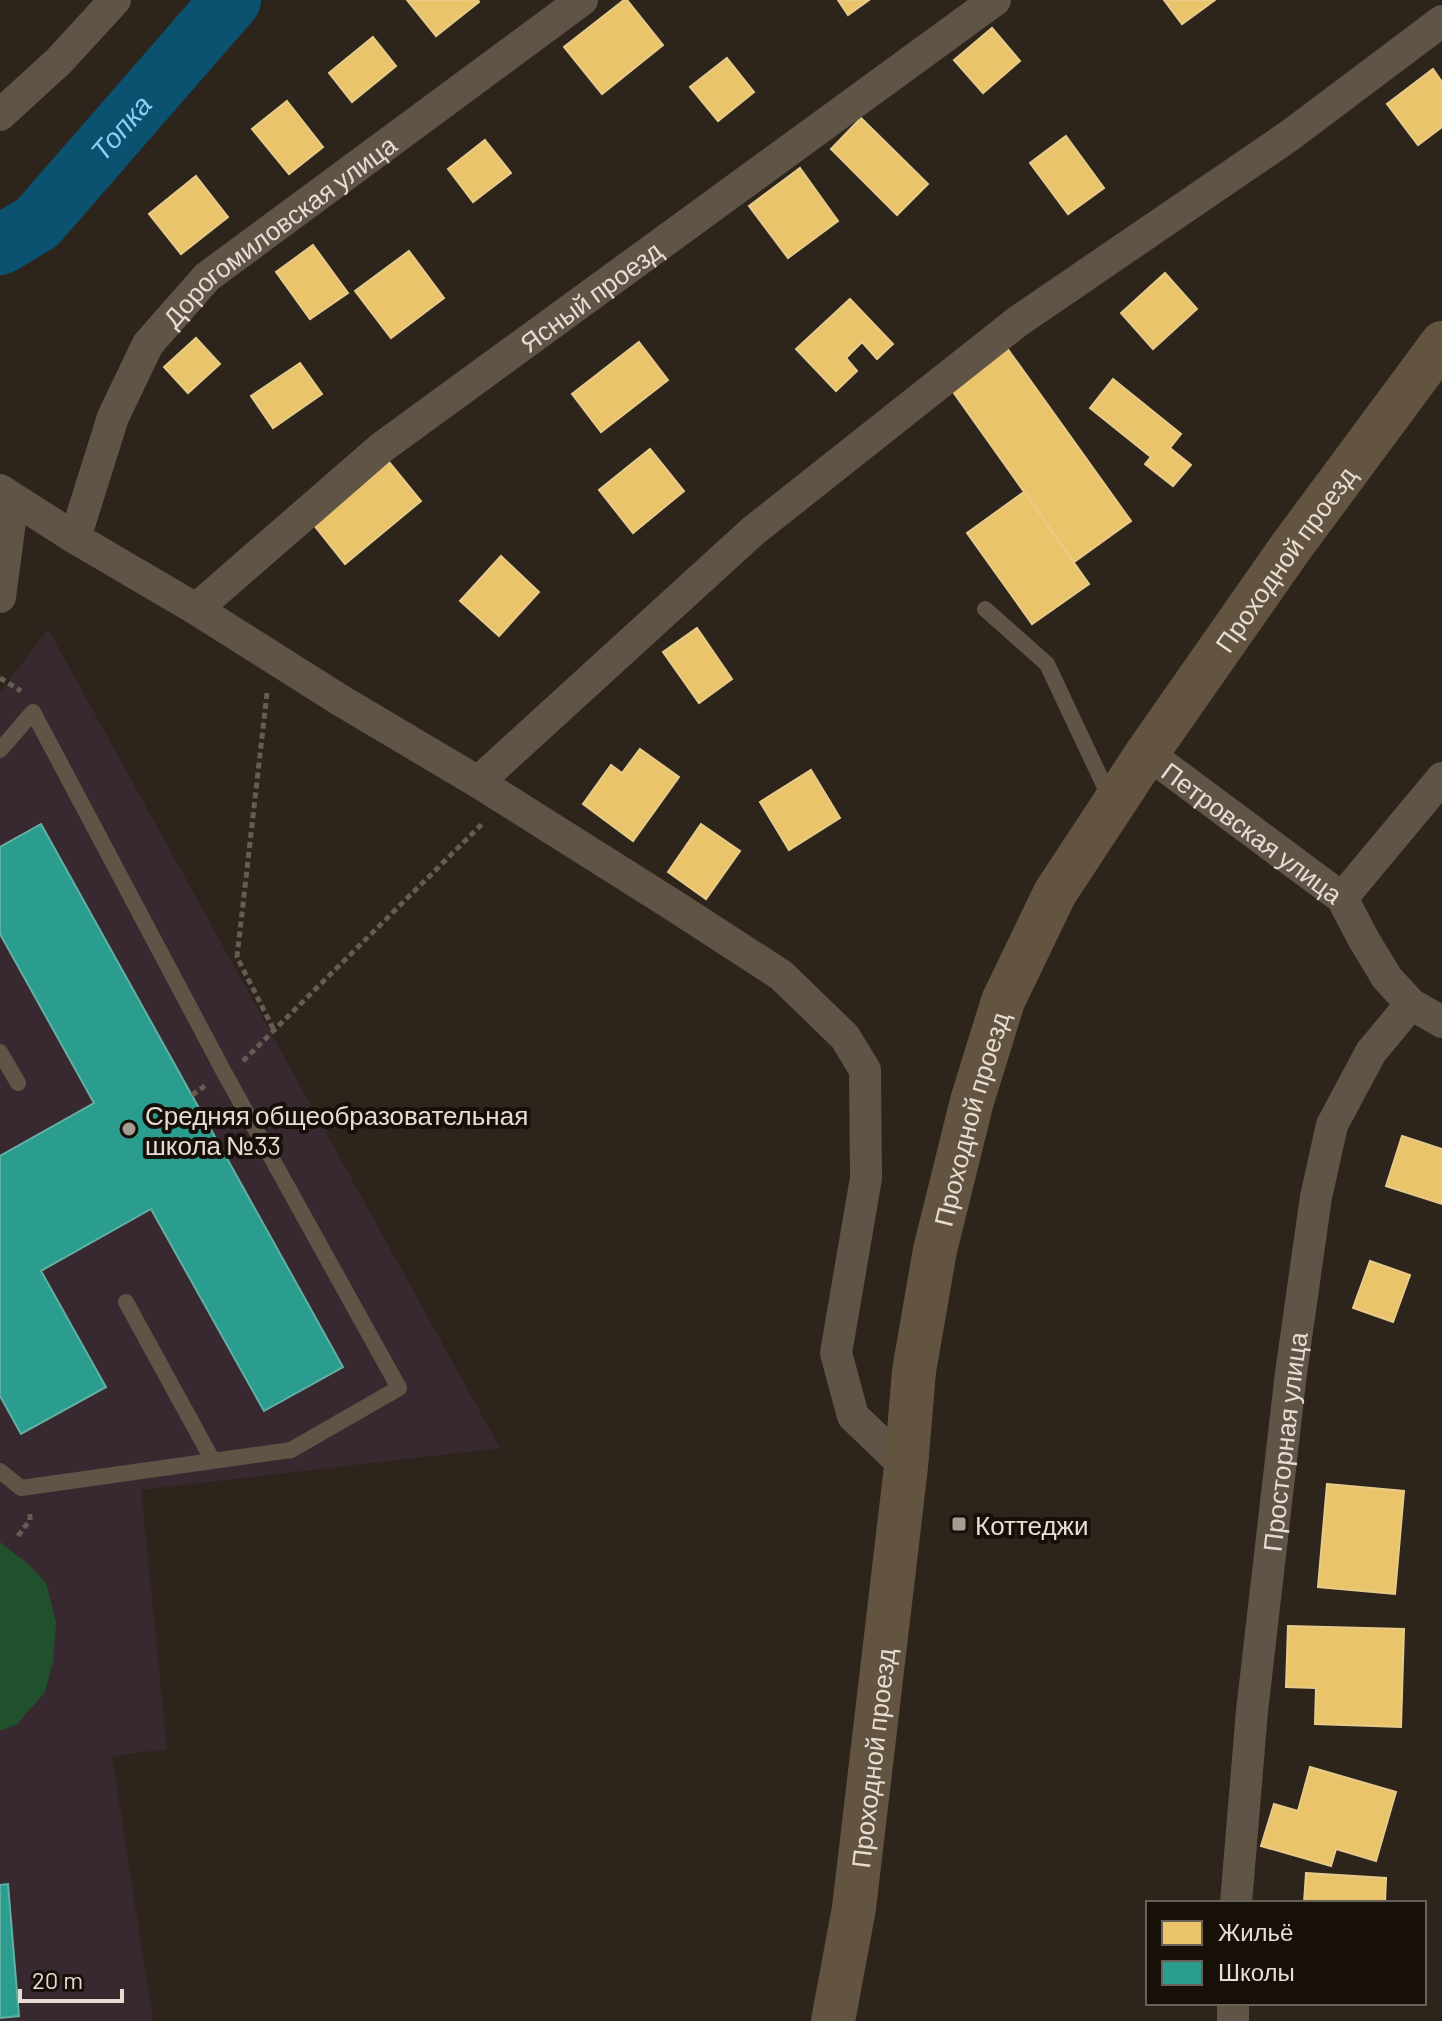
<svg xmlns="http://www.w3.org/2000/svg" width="1442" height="2021" viewBox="0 0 1442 2021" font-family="Barlow,sans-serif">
	<rect width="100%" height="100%" fill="#2d251c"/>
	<!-- education -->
	<path fill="#382931" d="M48 629 500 1448 141 1490 167 1749 112 1756 153 2021H0V692Z"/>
	<!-- pitch -->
	<path fill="#21512c" d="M0 1542 28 1564 46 1583 56 1622 53 1661 45 1692 17 1724 0 1731Z"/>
	<!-- homes -->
	<path fill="#e9c46a" stroke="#e8cb89" stroke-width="2" d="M407 0H478L479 2 436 36Z
		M624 0H627L663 45 602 94 564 47Z
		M838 0H869L848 15Z
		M1164 0H1215L1182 24Z
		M992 28 1020 61 983 93 954 60Z
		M373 37 396 66 352 102 329 73Z
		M727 58 754 92 718 121 690 87Z
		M1433 69 1442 82V127L1418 145 1387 104Z
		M287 101 323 147 289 174 252 129Z
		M861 118 928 184 897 215 831 149Z
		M1066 136 1104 188 1068 214 1030 163Z
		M485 140 511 173 473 202 448 169Z
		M800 168 838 221 788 258 749 206Z
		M196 176 228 217 181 254 149 214Z
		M313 245 348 293 310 319 276 272Z
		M409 251 444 298 391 338 355 291Z
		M1165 273 1197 309 1153 349 1121 313Z
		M850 299 893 344 877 359 862 342 846 358 857 371 836 391 796 349Z
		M196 338 220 364 188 393 164 367Z
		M639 342 668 380 601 432 572 394Z
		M1007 348 1131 521 1074 562 951 389Z
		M300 363 322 394 273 428 251 396Z
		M1113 379 1181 434 1170 448 1191 465 1173 486 1145 464 1151 457 1090 408Z
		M650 449 684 491 633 533 599 490Z
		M389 462 421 501 345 564 313 524Z
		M1024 492 1089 584 1032 624 967 533Z
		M501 556 539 592 499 636 460 601Z
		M697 628 732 679 699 703 663 652Z
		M640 749 679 777 633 841 583 804 611 765 622 773Z
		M811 770 840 818 789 850 760 802Z
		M701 824 740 851 706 899 668 872Z
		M1402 1136 1442 1149V1204L1386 1186Z
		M1370 1261 1410 1275 1393 1322 1353 1308Z
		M1327 1484 1404 1491 1395 1594 1318 1587Z
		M1288 1626 1404 1629 1401 1727 1315 1724 1316 1688 1286 1687Z
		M1310 1767 1396 1792 1376 1861 1336 1849 1331 1866 1261 1846 1274 1804 1298 1811Z
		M1306 1873 1386 1878 1385 1903H1304Z"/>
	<!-- schools -->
	<path fill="#2a9d8f" stroke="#62b0a3" stroke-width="2" d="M41 824 343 1367 264 1411 151 1209 41 1271 106 1387 21 1434 0 1396V1156L94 1103 0 934V847Z
		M8 1884 19 2016 0 2018V1885Z"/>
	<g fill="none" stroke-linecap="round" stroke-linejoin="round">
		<!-- river -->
		<path stroke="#0a526f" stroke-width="60" id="s1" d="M0 245 37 223 231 0"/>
		<!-- path -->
		<path stroke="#655d52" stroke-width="5" stroke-dasharray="6 4" stroke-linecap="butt" d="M0 678 21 691
			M267 693 237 957 274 1030
			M243 1061 483 823
			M192 1095 205 1086
			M18 1536 30 1520V1512"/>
		<!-- lane -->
		<path stroke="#5f5446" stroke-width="16" d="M985 609 1047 664 1111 800
			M0 750 33 712 225 1074 399 1388 291 1450 21 1488 0 1471
			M0 1052 18 1083
			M126 1302 213 1461"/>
		<!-- street -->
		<g stroke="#5f5446" stroke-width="32">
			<path d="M0 115 59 61 115 0"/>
			<path d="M0 490 75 538 196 609 340 700 478 782 673 905 781 975 845 1037 865 1070 866 1178 836 1353 853 1416 906 1467"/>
			<path id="s2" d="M75 538 113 417 148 344 207 277 582 0"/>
			<path d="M0 597 13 499"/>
			<path id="s3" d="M196 609 381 448 995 0"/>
			<path id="s4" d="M1147 753 1342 898 1364 940 1387 978 1411 1004 1442 1022"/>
			<path d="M478 782 753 531 1017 322 1289 136 1442 21"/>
			<path d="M1342 898 1442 778"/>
			<path id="s5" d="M1236 1903 1252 1711 1291 1373 1316 1197 1332 1125 1371 1052 1411 1004"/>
			<path d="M1233 2021V2003"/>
		</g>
		<!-- secondary -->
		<path stroke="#625441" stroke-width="44" id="s6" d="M833 2021 854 1908 906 1467 914 1371 935 1250 972 1101 1003 1001 1055 893 1147 753 1291 547 1442 343"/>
	</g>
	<!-- markers -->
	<g fill="#a59c92" stroke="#161009" stroke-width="3">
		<circle cx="129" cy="1129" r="8"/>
		<rect x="951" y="1516" width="16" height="16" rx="4"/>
	</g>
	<g text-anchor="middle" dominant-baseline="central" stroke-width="8" stroke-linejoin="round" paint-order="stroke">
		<!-- street labels -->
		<g font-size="26" fill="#e6dcd2" stroke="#161009">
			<text stroke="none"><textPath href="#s2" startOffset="382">Дорогомиловская улица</textPath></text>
			<text stroke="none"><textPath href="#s3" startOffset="504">Ясный проезд</textPath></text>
			<text stroke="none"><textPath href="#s6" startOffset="1562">Проходной проезд</textPath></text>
			<text stroke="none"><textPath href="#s4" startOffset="132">Петровская улица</textPath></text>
			<text stroke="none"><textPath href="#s6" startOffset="914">Проходной проезд</textPath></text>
			<text stroke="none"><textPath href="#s5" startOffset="464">Просторная улица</textPath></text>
			<text stroke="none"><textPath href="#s6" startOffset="266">Проходной проезд</textPath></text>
		</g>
		<!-- poi labels -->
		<g font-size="26" fill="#e6dcd2" stroke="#161009" text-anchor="start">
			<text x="145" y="1114">Средняя общеобразовательная<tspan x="145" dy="30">школа №33</tspan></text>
			<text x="975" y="1524">Коттеджи</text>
		</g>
		<!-- water labels -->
		<g font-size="28" font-style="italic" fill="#8cccf1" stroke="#161009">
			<text stroke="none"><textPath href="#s1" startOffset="170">Топка</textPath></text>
		</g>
	</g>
	<!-- legend -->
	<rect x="1146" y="1901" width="280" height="104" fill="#161009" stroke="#696259" stroke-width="2"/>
	<rect x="1162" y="1921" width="40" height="24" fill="#e9c46a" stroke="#696259" stroke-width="2"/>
	<text x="1218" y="1941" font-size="24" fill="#e6dcd2">Жильё</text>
	<rect x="1162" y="1961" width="40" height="24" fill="#2a9d8f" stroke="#696259" stroke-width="2"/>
	<text x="1218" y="1981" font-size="24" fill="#e6dcd2">Школы</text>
	<!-- scale -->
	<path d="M20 1989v12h102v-12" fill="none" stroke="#e6dcd2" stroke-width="4"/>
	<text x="32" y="1989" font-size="24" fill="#e6dcd2" stroke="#161009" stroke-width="6" paint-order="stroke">20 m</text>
</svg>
